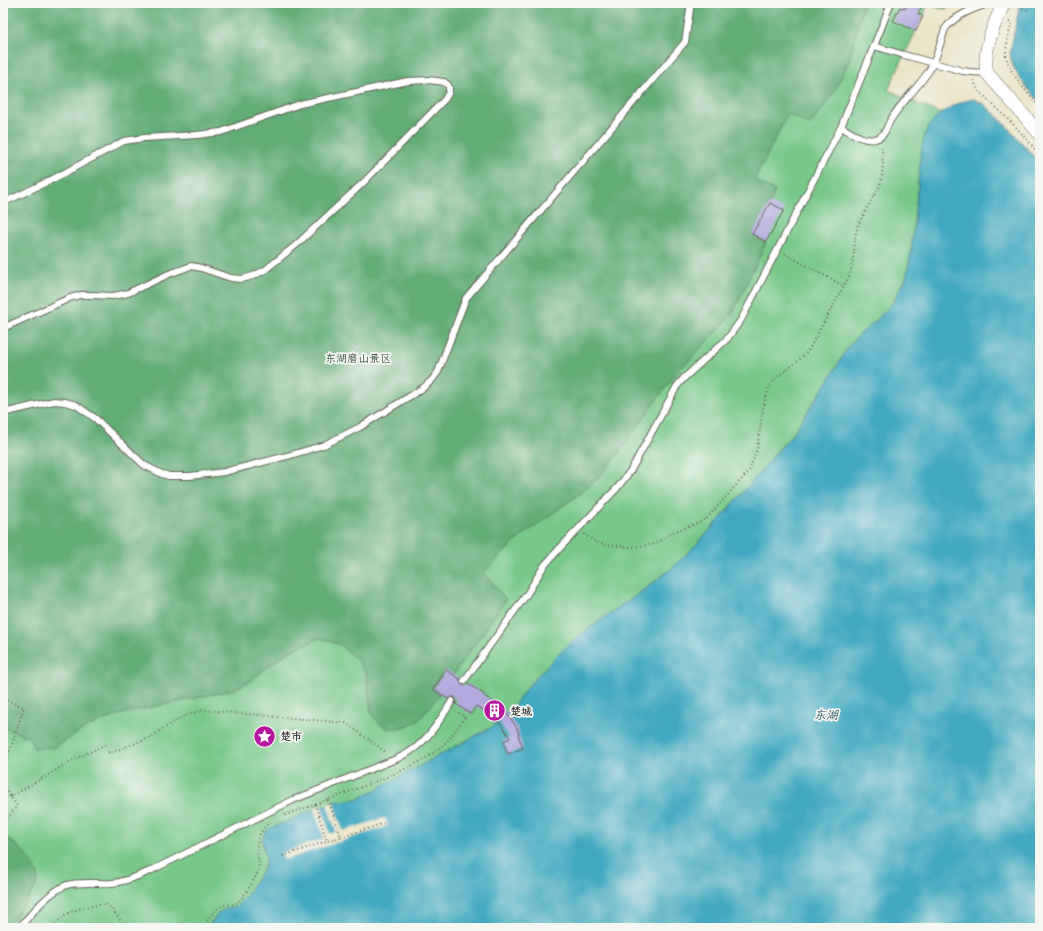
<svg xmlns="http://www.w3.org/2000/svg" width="1043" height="931" viewBox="0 0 1043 931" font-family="Pangolin,'LXGW WenKai TC',sans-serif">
	<rect width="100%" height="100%" fill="#f6f6f2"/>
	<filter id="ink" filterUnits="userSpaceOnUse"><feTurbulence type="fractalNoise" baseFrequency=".025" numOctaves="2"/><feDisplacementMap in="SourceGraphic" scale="8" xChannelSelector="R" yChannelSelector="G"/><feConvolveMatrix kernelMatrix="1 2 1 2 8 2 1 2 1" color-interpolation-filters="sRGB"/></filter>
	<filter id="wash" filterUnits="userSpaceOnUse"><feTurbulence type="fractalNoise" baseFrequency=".012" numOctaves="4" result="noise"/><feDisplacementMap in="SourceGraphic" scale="16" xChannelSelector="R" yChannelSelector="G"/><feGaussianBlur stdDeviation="0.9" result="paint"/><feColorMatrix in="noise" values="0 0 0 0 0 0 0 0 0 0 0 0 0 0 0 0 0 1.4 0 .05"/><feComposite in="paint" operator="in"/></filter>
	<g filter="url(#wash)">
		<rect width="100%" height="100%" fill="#ebe5c8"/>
		<!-- green -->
		<path fill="#78c88a" stroke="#4a7253" d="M3 3H929L888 90 941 114 933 122 921 154 911 252 906 279 893 302 878 319 859 335 848 347 827 383 793 433 721 518 696 545 672 568 648 587 585 631 564 649 525 690 514 706 503 718 492 727 358 799 333 802 314 809 262 844 266 856 265 865 247 895 237 906 214 918 207 928H3Z"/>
		<!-- forest -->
		<path fill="#62ac76" stroke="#3f6449" d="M3 3H864L849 61 833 94 810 125 788 114 754 180 775 191 770 203 752 234 766 242 732 315 676 374 659 396 643 419 613 461 595 481 583 491 518 539 484 572 506 600 453 675 446 670 433 689 440 694 419 720 405 727 389 729 379 723 371 712 366 674 358 661 340 645 321 638 290 651 271 664 250 681 235 689 210 695 129 712 102 721 82 730 55 747 34 748 28 737 6 729 3 730Z
			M931 3H967L944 9 934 7Z
			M3 836C9 840 16 844 21 849 27 855 39 870 38 878 37 891 14 917 6 928H3Z"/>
		<!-- water -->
		<path fill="#3fa8c0" stroke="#2e626e" d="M1020 3H1040V102C1029 90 1010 70 1010 53Z
			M974 99 984 104 1002 121 1040 163V928H207L219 913 223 910 237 906 247 895 265 865 266 856 262 840 265 832 269 829 321 806 333 802 358 799 492 727 503 718 514 706 525 690 539 674 564 649 585 631 648 587 672 568 696 545 721 518 793 433 827 383 848 347 859 335 878 319 893 302 906 279 911 252 921 154C922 145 924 136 927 129 936 114 957 101 974 99Z"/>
		<!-- pier -->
		<path fill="#ebe5c8" d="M333 802 343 831 385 818 388 826 284 860 281 853 324 839 314 809 321 806 330 834 336 832 327 804Z"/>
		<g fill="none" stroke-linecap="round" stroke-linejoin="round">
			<!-- ferry -->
			<path stroke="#2c5b66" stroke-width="1" stroke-dasharray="5 4" stroke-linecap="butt" d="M1029 7 1040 4"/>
		</g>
		<g id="blocks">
			<!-- building -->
			<path fill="#b3a9df" d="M908 3H923L918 14 923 16 916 31 893 21 900 7 905 9Z
				M770 203 784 210 766 242 752 234Z
				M446 670 460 679V682L462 685H465L468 684 484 694 483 695 503 709 513 722 517 728 519 734 518 735 523 748 508 754 503 741 510 738 501 724 492 715 476 706 471 714 456 704V701L455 697H452L448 699 433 689Z"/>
		</g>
	</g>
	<g filter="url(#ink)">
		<use href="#blocks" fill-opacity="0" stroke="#646258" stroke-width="1"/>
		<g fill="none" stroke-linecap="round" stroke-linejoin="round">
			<defs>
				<path id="service" d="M891 3 874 46 904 55 963 71 971 72 987 73
					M841 127C851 132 864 142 875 139 885 137 886 128 890 121 902 100 922 85 933 64 938 53 941 41 945 29 955 15 975 8 991 3
					M3 203 53 179 124 141 144 138 197 135 221 132 300 104 408 81 429 80 444 82 448 85 449 88V92L445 99 363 183 296 245 265 270 253 276 242 279 231 278 201 268 191 266 169 274 128 293 113 296 92 295H80L70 298 3 328
					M3 413 54 401 65 402 76 405 96 419 144 465 162 474 169 476H190L224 472 291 455 324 445 360 427 423 388 432 380 438 372 466 298 685 42 691 3
					M464 681 527 594 544 566 559 549 618 487 631 470 677 386 684 378 727 339 741 320 841 127 874 46
					M19 928C32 913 48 892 67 885 79 881 99 884 112 883 126 882 138 876 150 871L293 800 396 759C405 755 415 749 422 742 433 732 444 714 452 701"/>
				<path id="minor" d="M1004 3C994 23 982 51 987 73L1040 134"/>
			</defs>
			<!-- service casing -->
			<use href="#service" stroke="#646258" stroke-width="8"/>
			<!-- minor casing -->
			<use href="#minor" stroke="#646258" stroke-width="14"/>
			<!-- path -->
			<path stroke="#646258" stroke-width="2" stroke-dasharray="1 3" stroke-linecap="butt" d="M1019 7 1028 10
				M1009 22 1012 23C1009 33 1006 43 1006 53 1005 69 1030 96 1040 107
				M974 80 977 89 980 92 1016 127 1040 155
				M785 254 844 286
				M584 534 594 541 606 545 629 547 642 546 655 544 673 532 698 523 707 518 749 471 757 449 763 409 766 397 770 385 776 378 799 360 808 351 850 275 854 253 855 237 858 225 880 185 882 177 883 166 882 146
				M3 699 24 707 3 772
				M3 785 17 806 3 824
				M10 797 75 759 105 745 109 753 147 739 182 717 203 710 346 723 387 753
				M315 804 327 841 341 837 328 799
				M285 815C320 803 355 790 389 776 407 768 427 760 442 746 451 738 458 727 465 717L456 711
				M341 837 385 823
				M283 856 327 841
				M55 928C56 926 56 924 58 922 67 909 91 906 106 904L111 908 126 928
				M203 928C206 923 209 917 213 913 216 909 222 905 226 905 230 904 232 905 235 904 243 900 255 879 258 871 260 865 258 858 257 852 256 840 260 830 270 822"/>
			<!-- service -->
			<use href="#service" stroke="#fff" stroke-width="6"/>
			<!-- minor -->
			<use href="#minor" stroke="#fff" stroke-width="13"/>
		</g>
	</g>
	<!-- icons -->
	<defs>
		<symbol id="building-disc" viewBox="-11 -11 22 22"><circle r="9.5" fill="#b5179e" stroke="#f6f6f2"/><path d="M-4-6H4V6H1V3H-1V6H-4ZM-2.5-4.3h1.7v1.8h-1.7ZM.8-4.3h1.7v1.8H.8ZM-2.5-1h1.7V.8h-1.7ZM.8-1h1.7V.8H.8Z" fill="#fff"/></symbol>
		<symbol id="sight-disc" viewBox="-11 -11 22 22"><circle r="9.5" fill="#b5179e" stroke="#f6f6f2"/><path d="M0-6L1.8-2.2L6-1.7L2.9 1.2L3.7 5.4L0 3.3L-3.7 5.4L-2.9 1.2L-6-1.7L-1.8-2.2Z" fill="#fff"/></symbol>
	</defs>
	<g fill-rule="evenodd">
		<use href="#building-disc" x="482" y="698" width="25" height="25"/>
		<use href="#sight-disc" x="252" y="724" width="25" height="25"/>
	</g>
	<g text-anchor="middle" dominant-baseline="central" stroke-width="3.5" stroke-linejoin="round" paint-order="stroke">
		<!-- park labels -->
		<g font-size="11" fill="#3c5842" stroke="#f6f6f2">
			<text x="358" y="358">东湖磨山景区</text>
		</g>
		<!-- poi labels -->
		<g font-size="11" font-weight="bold" fill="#1c1c1c" stroke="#f6f6f2" text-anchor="start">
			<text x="510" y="711">楚城</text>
			<text x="280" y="736">楚市</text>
		</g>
		<!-- water labels -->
		<g font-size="12" font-style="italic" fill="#2c5b66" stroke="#f6f6f2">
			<text x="826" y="715">东湖</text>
		</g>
	</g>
	<!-- margin -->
	<rect width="1043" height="931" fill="none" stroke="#f6f6f2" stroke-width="16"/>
</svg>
